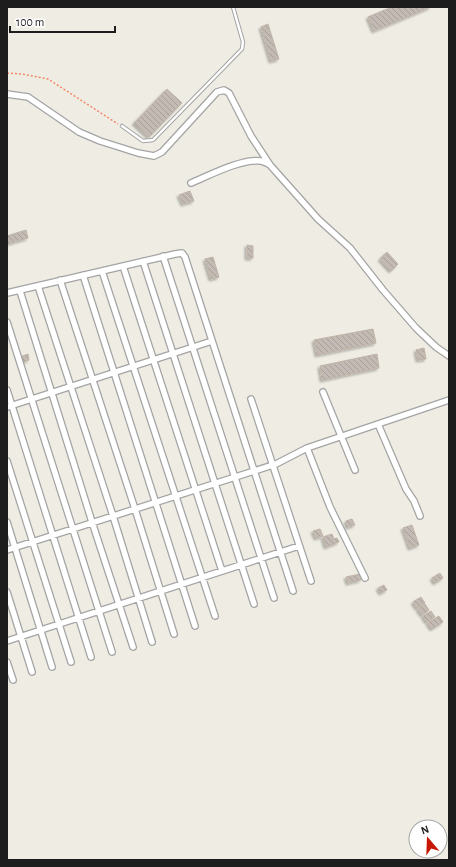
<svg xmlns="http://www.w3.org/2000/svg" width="456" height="867" viewBox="0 0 456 867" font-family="'Alegreya Sans',sans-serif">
	<defs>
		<pattern id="building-back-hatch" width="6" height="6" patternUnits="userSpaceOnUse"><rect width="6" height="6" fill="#c3bbb3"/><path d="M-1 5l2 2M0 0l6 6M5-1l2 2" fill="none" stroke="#a7a09a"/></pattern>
		<filter id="shadow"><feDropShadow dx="-2" dy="2" stdDeviation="1" flood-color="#0004"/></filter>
	</defs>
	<rect width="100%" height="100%" fill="#eeece3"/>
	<!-- building -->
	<path fill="url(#building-back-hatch)" stroke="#c0b4a6" filter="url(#shadow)" d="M392 7H431L374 31 368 17Z
		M268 24 279 59 271 61 261 27Z
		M167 89 182 103 149 137 134 123Z
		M190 191 194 201 183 204 179 195Z
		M26 230 28 238 7 244V236Z
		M247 245 253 246V258H247Z
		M387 252 398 264 391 271 380 259Z
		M213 257 219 277 211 279 205 259Z
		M373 329 376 343 317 355 314 340Z
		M424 348 426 359 418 360 416 350Z
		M28 354 29 360 22 362 20 357Z
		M377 354 379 368 322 380 320 366Z
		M352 519 355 525 348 527 346 521Z
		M412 525 419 545 410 548 403 528Z
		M320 529 323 536 316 538 313 531Z
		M332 534 334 539 337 538 339 542 326 547 323 537Z
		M440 573 443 578 435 583 432 578Z
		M360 574 361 580 348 583 346 577Z
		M384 585 387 590 381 593 378 588Z
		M421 597 425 603 417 608 413 602Z
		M425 604 429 610 422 615 418 609Z
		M431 611 435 617 427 622 423 616Z
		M439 616 443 622 432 629 428 623Z"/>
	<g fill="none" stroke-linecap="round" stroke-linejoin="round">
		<defs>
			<path id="service" d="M122 126 143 141 153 140 242 49 243 42 233 7"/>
			<path id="minor" d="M7 94 28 97 79 132 100 141 138 153 154 156 162 152 217 92 224 90 229 93 251 136 270 165
				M191 183C208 176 242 158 261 161 264 162 267 163 270 165L318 219 350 248 383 290 416 328 436 347 449 356
				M163 256 274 598
				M143 261 254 604
				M123 266 222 571
				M102 271 215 616
				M83 275 195 626
				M60 280 135 509 174 634
				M38 286 113 516 152 642
				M20 291 92 522 133 647
				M7 293 175 254 182 253 185 257 293 591
				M7 322 112 652
				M7 390 91 657
				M323 392 355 470
				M251 399 311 581
				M7 407 212 341
				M378 424 406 489 414 501 420 516
				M307 448 330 507 365 578
				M7 461 71 662
				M7 522 52 667
				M7 550 276 464 307 448 449 400
				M7 592 32 672
				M7 641 299 546
				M7 662 13 680"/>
		</defs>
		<!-- service casing -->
		<use href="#service" stroke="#a4a4a4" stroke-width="4.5"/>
		<!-- minor casing -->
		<use href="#minor" stroke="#a4a4a4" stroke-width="8"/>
		<!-- path -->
		<path stroke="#f7886c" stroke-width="1.5" stroke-dasharray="2 2" stroke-linecap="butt" d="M7 73 22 74 48 79 118 124"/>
		<!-- service -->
		<use href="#service" stroke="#fff" stroke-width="2.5"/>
		<!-- minor -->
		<use href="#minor" stroke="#fff" stroke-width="5.5"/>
	</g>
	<!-- border -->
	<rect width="456" height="867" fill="none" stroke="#1d1d1d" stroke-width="16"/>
	<!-- north arrow -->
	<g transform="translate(428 839) rotate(341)"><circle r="19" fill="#ffffff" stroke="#a5a5a5"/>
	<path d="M0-3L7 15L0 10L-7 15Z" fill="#c71704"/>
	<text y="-6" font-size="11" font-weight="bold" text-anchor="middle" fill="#1d1d1d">N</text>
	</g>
	<!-- scale -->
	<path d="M10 26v6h105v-6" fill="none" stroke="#1d1d1d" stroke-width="2"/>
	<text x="16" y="26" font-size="12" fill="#1d1d1d" stroke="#ffffff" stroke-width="3" paint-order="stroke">100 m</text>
</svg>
